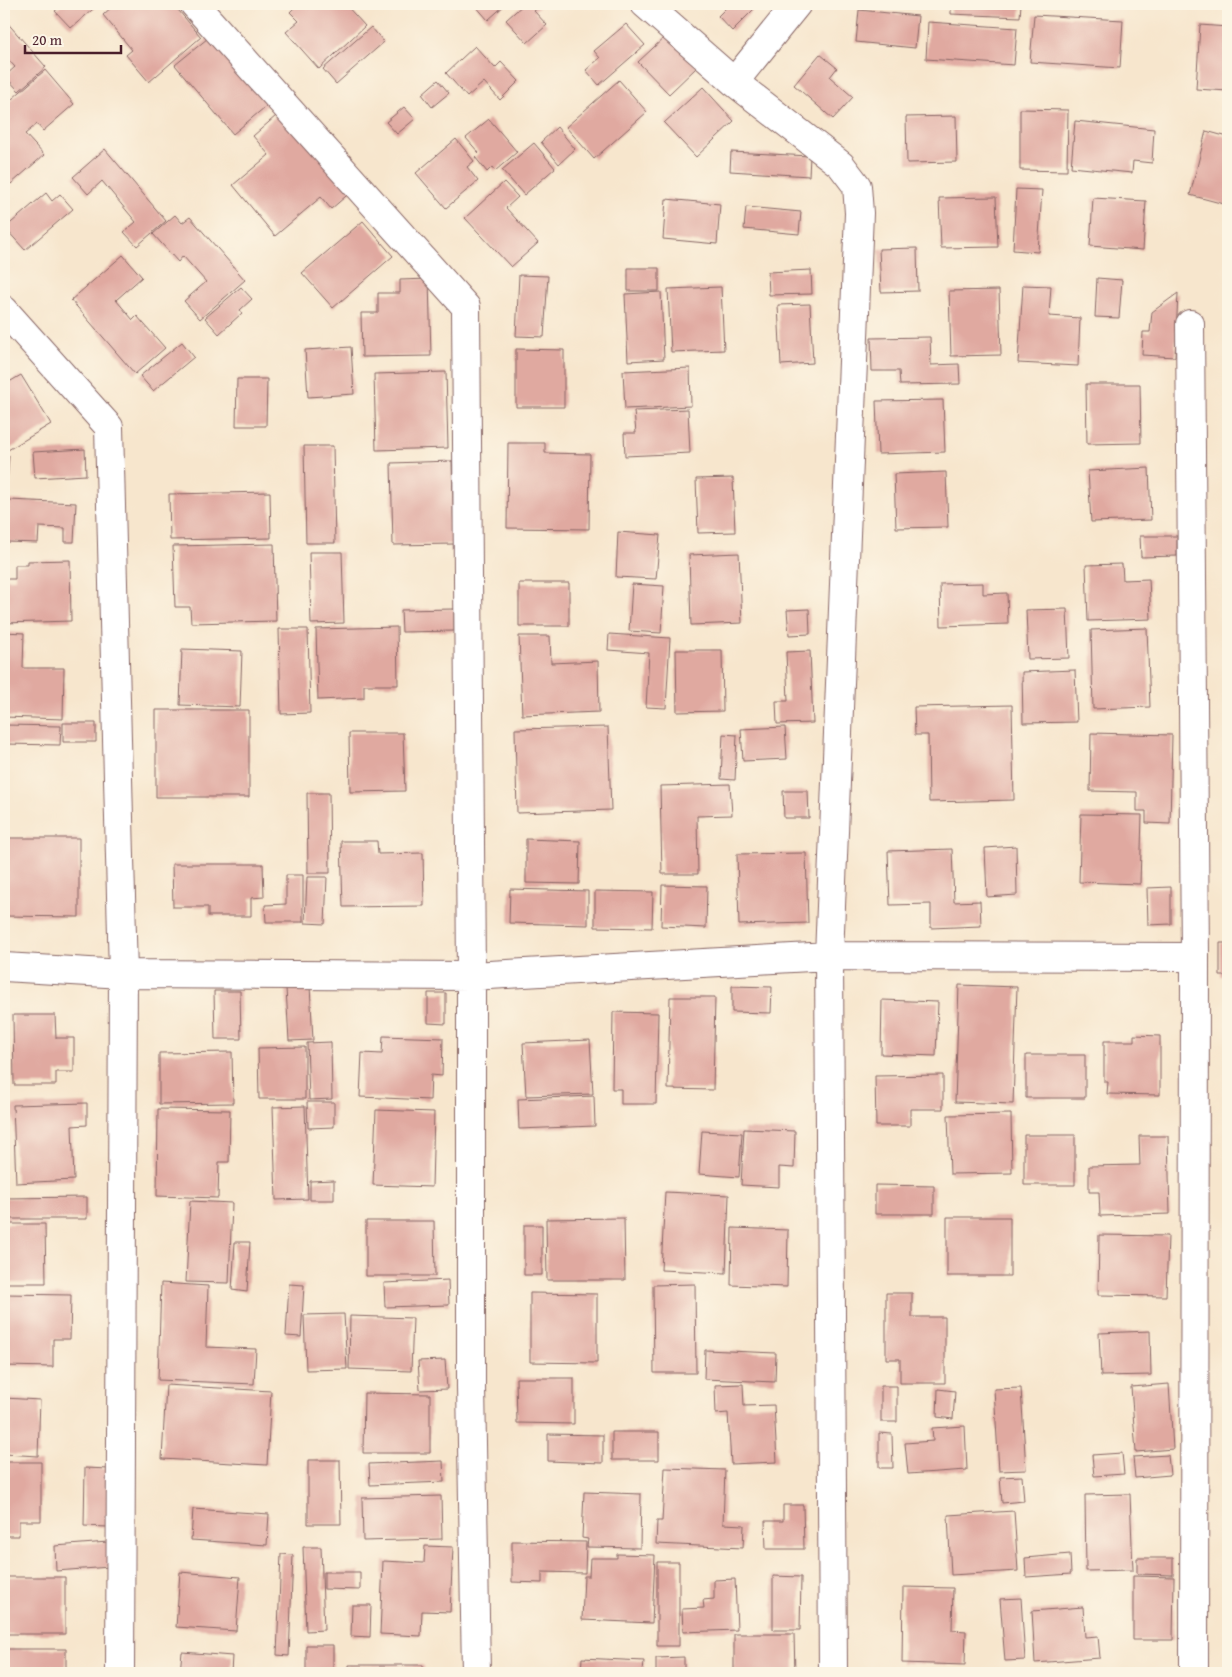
<svg xmlns="http://www.w3.org/2000/svg" width="1232" height="1677" viewBox="0 0 1232 1677" font-family="'Gentium Book Plus',serif">
	<rect width="100%" height="100%" fill="#fcf5e5"/>
	<filter id="ink" filterUnits="userSpaceOnUse"><feTurbulence type="fractalNoise" baseFrequency=".02" numOctaves="2"/><feDisplacementMap in="SourceGraphic" scale="10" xChannelSelector="R" yChannelSelector="G"/><feConvolveMatrix kernelMatrix="1 2 1 2 8 2 1 2 1" color-interpolation-filters="sRGB"/></filter>
	<filter id="wash" filterUnits="userSpaceOnUse"><feTurbulence type="fractalNoise" baseFrequency=".0096" numOctaves="4" result="noise"/><feDisplacementMap in="SourceGraphic" scale="20" xChannelSelector="R" yChannelSelector="G"/><feGaussianBlur stdDeviation="1.12" result="paint"/><feColorMatrix in="noise" values="0 0 0 0 0 0 0 0 0 0 0 0 0 0 0 0 0 1.4 0 .05"/><feComposite in="paint" operator="in"/></filter>
	<g filter="url(#wash)">
		<rect width="100%" height="100%" fill="#f7e6cd"/>
		<g id="blocks">
			<!-- building -->
			<path fill="#e0a9a0" d="M63 4H99L71 28 55 11Z
				M115 4H173L201 37 149 82 126 55 132 50 103 15Z
				M298 4H345L365 26 319 69 286 32 299 21 290 12Z
				M474 4H506L488 20Z
				M524 4H542L534 11 547 25 527 43 506 20Z
				M730 4H759L732 31 718 16Z
				M951 4H1021L1020 17 951 14Z
				M859 10 918 16 915 48 856 42Z
				M1034 15 1123 20 1120 68 1030 62Z
				M4 19 46 67 19 91 5 76 15 67 4 55Z
				M928 22 1017 28 1014 65 926 59Z
				M626 24 645 45 599 85 586 70 600 58 594 51Z
				M1200 25 1228 27V91L1196 89Z
				M371 27 384 42 336 84 323 69Z
				M213 34 271 102 233 134 175 65Z
				M667 35 697 67 669 94 638 62Z
				M475 46 495 68 501 62 519 81 500 100 484 82 467 97 446 73Z
				M820 54 837 68 830 77 853 97 833 119 794 85Z
				M45 70 74 104 43 131 37 124 25 134 44 155 11 184 4 176V106Z
				M438 80 449 93 432 107 422 94Z
				M619 80 647 112 594 159 566 127Z
				M703 87 734 121 696 157 664 123Z
				M404 107 415 119 397 134 386 122Z
				M284 109 353 190 331 209 321 197 275 236 233 185 269 155 253 136Z
				M1020 109 1068 110 1067 171 1020 170Z
				M956 116 957 162 907 163 906 117Z
				M489 119 517 152 495 171 492 167 487 172 475 157 479 153 466 138Z
				M1075 121 1154 129 1152 163 1133 161 1132 173 1071 167Z
				M557 127 575 149 559 164 541 142Z
				M1206 131 1228 137V205L1190 195Z
				M456 139 474 161 467 167 478 181 446 208 416 173Z
				M534 143 555 168 524 195 502 170Z
				M105 149 166 221 137 246 124 232 136 222 102 181 88 194 73 177Z
				M731 152 810 156 809 176 730 171Z
				M504 182 518 197 506 208 538 243 511 267 465 218Z
				M1016 189 1042 190 1038 252 1013 250Z
				M46 193 52 201 60 194 73 209 25 250 5 228Z
				M996 197 998 247 941 248 939 198Z
				M1093 198 1146 201 1143 250 1090 246Z
				M666 199 720 204 717 244 663 239Z
				M746 207 801 212 799 234 744 229Z
				M175 215 182 223 190 217 245 280 200 319 184 301 206 282 183 256 178 262 153 234Z
				M363 221 393 256 333 308 302 273Z
				M917 248 918 291 881 292 879 249Z
				M123 255 142 277 116 300 133 320 137 316 165 348 135 374 71 300Z
				M628 268H659V291H628Z
				M811 270 812 294 769 295 768 272Z
				M519 275 548 276 544 337 516 336Z
				M1097 278 1122 280 1119 318 1095 317Z
				M429 279 431 356 362 357 361 313H378V293H400V280Z
				M1023 285 1051 286 1049 316 1080 318 1078 366 1018 363Z
				M241 287 252 299 240 310 242 313 219 334 205 318Z
				M721 287 724 350 671 352 668 289Z
				M999 290 1001 355 951 356 949 291Z
				M661 292 664 359 628 361 625 294Z
				M1178 293 1175 357 1142 355 1143 332H1150L1152 312Z
				M810 304 813 363 781 365 778 305Z
				M930 337 931 365 959 364 960 384 900 385 899 371H872L871 338Z
				M182 342 194 357 153 391 140 376Z
				M351 347 354 394 308 397 305 350Z
				M516 349 564 350V407H516Z
				M690 368 691 406 625 409 623 371Z
				M446 372 448 448 376 450 374 374Z
				M21 375 51 424 8 450 4 444V385Z
				M237 379H267L266 426H236Z
				M1086 384H1140L1141 443 1087 444Z
				M943 400 945 452 878 454 876 401Z
				M688 409 690 453 625 456 624 433H636L634 411Z
				M508 443H545V453L590 454 589 529 507 528Z
				M304 446H333L335 543H306Z
				M85 449 86 475 35 478 33 452Z
				M4 455 9 456 5 512H4Z
				M452 461 454 544 393 545 391 463Z
				M1149 468 1151 520 1091 522 1088 471Z
				M946 472 948 527 896 528 894 474Z
				M733 478 735 532 698 533 696 479Z
				M270 492 271 538 170 540 169 494Z
				M9 500 76 503 74 542H65V528L39 527 38 543 8 542Z
				M618 532 660 535 656 579 616 577Z
				M1140 536H1177V556L1141 557Z
				M274 544 276 621 191 623 190 607H175L173 546Z
				M309 552H342L344 623 311 624Z
				M739 553 742 623 691 625 689 555Z
				M70 560 71 621 4 623V579H15V565H28V561Z
				M1122 564 1123 580 1149 579 1151 619 1088 621 1086 565Z
				M519 583H569V626H519Z
				M983 583V594L1007 593 1008 624 941 626 940 584Z
				M632 584 664 586 661 633 629 631Z
				M454 609V631L402 632 401 610Z
				M809 609 810 634 789 635 787 610Z
				M1067 609 1069 658 1028 659 1026 610Z
				M397 627 398 685H364V698L318 700 316 629Z
				M1147 628 1150 707 1093 709 1091 630Z
				M279 629H308L310 713 281 714Z
				M4 632 24 633 23 668H64L63 719 4 717Z
				M609 634 670 638 666 708 646 707 649 653 608 650Z
				M519 636H550L551 663 598 661 599 712 522 715Z
				M182 649 242 651 240 707 180 705Z
				M676 650H722L723 711 677 712Z
				M810 651 813 723 777 724 776 701H788L786 652Z
				M1075 670 1077 722 1023 723 1022 672Z
				M1012 705 1014 800 929 802 928 735H915L914 707Z
				M156 710H249V797H156Z
				M63 723H96V742H63Z
				M4 725 61 726 60 745 4 744Z
				M608 727 611 810 517 813 515 729Z
				M785 727 787 759 743 761 741 729Z
				M349 733H403L405 791 350 792Z
				M1091 733 1172 735 1170 824 1146 823V811H1137V792L1090 791Z
				M723 734 737 735 735 780 721 779Z
				M730 784 732 815 697 816 698 874H662L660 786Z
				M783 791H808L809 818H784Z
				M307 793H329L330 873H308Z
				M1081 814 1142 815 1140 884 1079 882Z
				M4 838H79V917L4 916Z
				M526 839 580 841 579 884 526 883Z
				M341 841H377L378 854 423 853 424 906 343 907Z
				M1016 846 1017 895 987 897 985 848Z
				M952 849 954 902 980 901 981 926 931 928V904L890 905 888 851Z
				M806 853 808 923 739 925 737 854Z
				M172 864H263L264 897 251 898V916H208V907H173Z
				M286 875H303V922H266L265 905 286 904Z
				M307 877H327L325 924 305 923Z
				M662 885 707 886 706 928 661 926Z
				M1171 887V924L1148 925 1147 888Z
				M510 889 588 891V925L509 923Z
				M595 891 653 892 652 928 595 927Z
				M1225 910H1228V976H1220V943H1226Z
				M959 985 1017 987 1013 1104 955 1102Z
				M310 986 313 1040 289 1041 286 988Z
				M732 986 772 987 771 1013 732 1012Z
				M214 991H240L241 1039H215Z
				M428 993H446V1024L428 1023Z
				M670 997H715L713 1090 668 1089Z
				M882 1000 938 1002 936 1056 881 1054Z
				M613 1012 658 1013 656 1104H621V1089H612Z
				M13 1015H55L56 1038H74V1072H56V1085H14Z
				M1134 1035 1160 1036V1095L1107 1094 1108 1082H1104V1041H1134Z
				M383 1036 443 1038 442 1076 431 1075 430 1100 360 1097 362 1053 382 1054Z
				M590 1040 593 1094 526 1096 523 1043Z
				M331 1042 332 1099 309 1100 307 1043Z
				M305 1047V1099H259L258 1048Z
				M232 1052 233 1103 159 1104V1053Z
				M1026 1055H1085V1098H1026Z
				M943 1075V1109H910V1126H876L875 1076Z
				M594 1096 595 1126 519 1129 518 1099Z
				M307 1102H334V1127L308 1128Z
				M87 1103V1125L72 1126 74 1180 16 1183 13 1105Z
				M305 1106 308 1199 276 1200 273 1107Z
				M158 1109 230 1110 229 1162H219L218 1198 157 1196Z
				M376 1110 434 1112 432 1187 373 1185Z
				M1011 1114 1012 1173 950 1174 948 1115Z
				M744 1129 795 1131 794 1168 779 1167V1187L741 1185Z
				M702 1131 742 1133 739 1177 699 1174Z
				M1024 1135H1075V1185H1024Z
				M1139 1136H1168L1170 1214 1100 1216 1099 1192H1089V1166L1140 1165Z
				M334 1180V1200H310V1181Z
				M875 1185 934 1186V1214H875Z
				M665 1192 729 1195 726 1273 661 1270Z
				M87 1197V1219H4V1198Z
				M190 1201 232 1203 229 1283 186 1282Z
				M947 1217H1010V1276H947Z
				M624 1218 625 1280H547L546 1219Z
				M366 1221H434L435 1276H366Z
				M4 1224H45L46 1283H4Z
				M524 1225H542V1275H524Z
				M732 1228 788 1230 787 1287 731 1285Z
				M1099 1235 1168 1236 1166 1296 1098 1295Z
				M235 1242H250L247 1292 232 1290Z
				M448 1280 449 1305 385 1307 384 1283Z
				M161 1283 208 1286 206 1347 256 1349 254 1384 158 1380Z
				M289 1284 304 1285 301 1337 286 1336Z
				M695 1284 696 1373H654L653 1285Z
				M530 1293 597 1294V1363L530 1362Z
				M886 1293H912V1317H945V1383H900V1359H886Z
				M4 1294 71 1295 70 1339H53V1367L4 1366Z
				M344 1314 347 1369 306 1370 304 1315Z
				M350 1316 413 1318 411 1371 349 1369Z
				M1150 1331 1151 1375 1101 1376 1099 1333Z
				M705 1350 776 1353 775 1382 704 1379Z
				M445 1360 447 1389 420 1390 418 1361Z
				M516 1378H574V1424L517 1423Z
				M743 1384 744 1406 774 1405 777 1462 731 1464 728 1413 716 1414 715 1385Z
				M1169 1384 1173 1449 1136 1452 1131 1387Z
				M166 1385 271 1391 267 1465 162 1459Z
				M881 1386H897V1422H881Z
				M1021 1388 1026 1470 999 1471 994 1389Z
				M938 1389 955 1391 953 1419 937 1417Z
				M364 1393 430 1394V1453H363Z
				M4 1398 40 1400 38 1456 4 1454Z
				M965 1426 967 1470 908 1474 905 1443 933 1441 932 1428Z
				M612 1432H659V1460H612Z
				M879 1433 892 1434 893 1468H879Z
				M548 1434 603 1435V1463L548 1461Z
				M1122 1453 1124 1474 1094 1476 1092 1455Z
				M1168 1455 1170 1475 1135 1478 1133 1457Z
				M308 1460H340L341 1524H308Z
				M443 1461 444 1482 370 1485 369 1464Z
				M4 1462H41V1521H19V1536H4Z
				M85 1468 109 1469 108 1527 84 1526Z
				M665 1468 725 1470 723 1524 744 1525 743 1548 656 1544 657 1521H662Z
				M1022 1476 1024 1501 1002 1503 1000 1477Z
				M584 1492 641 1494 640 1548 587 1547 588 1539 582 1538Z
				M1130 1494 1133 1570 1086 1571 1085 1495Z
				M441 1496 442 1539 363 1541 362 1498Z
				M783 1505H803L804 1549H766L765 1521H783Z
				M193 1509 269 1514 267 1545 191 1540Z
				M1014 1511 1018 1571 951 1575 948 1515Z
				M512 1541 586 1542 585 1573 542 1572V1583L512 1582Z
				M108 1542 110 1567 56 1571 55 1546Z
				M425 1546 453 1547 450 1612 422 1611 421 1636 380 1634 383 1561 424 1563Z
				M303 1547H321L324 1630 306 1631Z
				M281 1554 293 1555 289 1656 277 1655Z
				M617 1554 655 1555 652 1623 582 1620 584 1576H589L590 1558H617Z
				M1070 1554 1071 1574 1026 1577 1025 1558Z
				M1137 1558H1173V1575L1137 1574Z
				M657 1562H679V1646H657Z
				M180 1572 240 1577 236 1631 176 1627Z
				M324 1572H360V1590L324 1589Z
				M773 1576 801 1577 800 1630H773Z
				M1133 1576 1174 1577 1173 1640H1133Z
				M4 1577H65V1634H4Z
				M735 1579 737 1630 683 1632 682 1609 704 1608 703 1600 714 1599V1580Z
				M903 1587 953 1588 952 1630 966 1631 965 1665 902 1663Z
				M1021 1598 1025 1660 1005 1661 1000 1599Z
				M352 1605H371L370 1637 351 1636Z
				M1083 1607 1085 1637 1098 1636 1100 1658 1035 1663 1032 1611Z
				M734 1634H794L795 1673H734Z
				M306 1645H333V1673H306Z
				M4 1649H66V1673H4Z
				M182 1652 232 1656 231 1673H180Z
				M684 1657V1673H656V1658Z
				M582 1658 644 1661 643 1673H581Z
				M349 1665H423V1673H349Z"/>
		</g>
	</g>
	<g filter="url(#ink)">
		<use href="#blocks" fill-opacity="0" stroke="#876564" stroke-width="1"/>
		<g fill="none" stroke-linecap="round" stroke-linejoin="round">
			<defs>
				<path id="minor" d="M194 4 466 307 471 976V1386L476 1673
					M645 4 734 82 841 165 857 186 859 213 829 956 833 1673
					M734 82 797 4
					M4 310 109 427 123 974 120 1673
					M1190 324 1195 957 1194 1673
					M4 967 123 974 471 976 829 956 1195 957"/>
			</defs>
			<!-- minor casing -->
			<use href="#minor" stroke="#876564" stroke-width="30"/>
			<!-- minor -->
			<use href="#minor" stroke="#fff" stroke-width="28"/>
		</g>
	</g>
	<!-- margin -->
	<rect width="1232" height="1677" fill="none" stroke="#fcf5e5" stroke-width="20"/>
	<!-- scale -->
	<path d="M25 45v8h96v-8" fill="none" stroke="#4a1f2b" stroke-width="2.5"/>
	<text x="32" y="45" font-size="15" fill="#4a1f2b" stroke="#fcf5e5" stroke-width="4" paint-order="stroke">20 m</text>
</svg>
